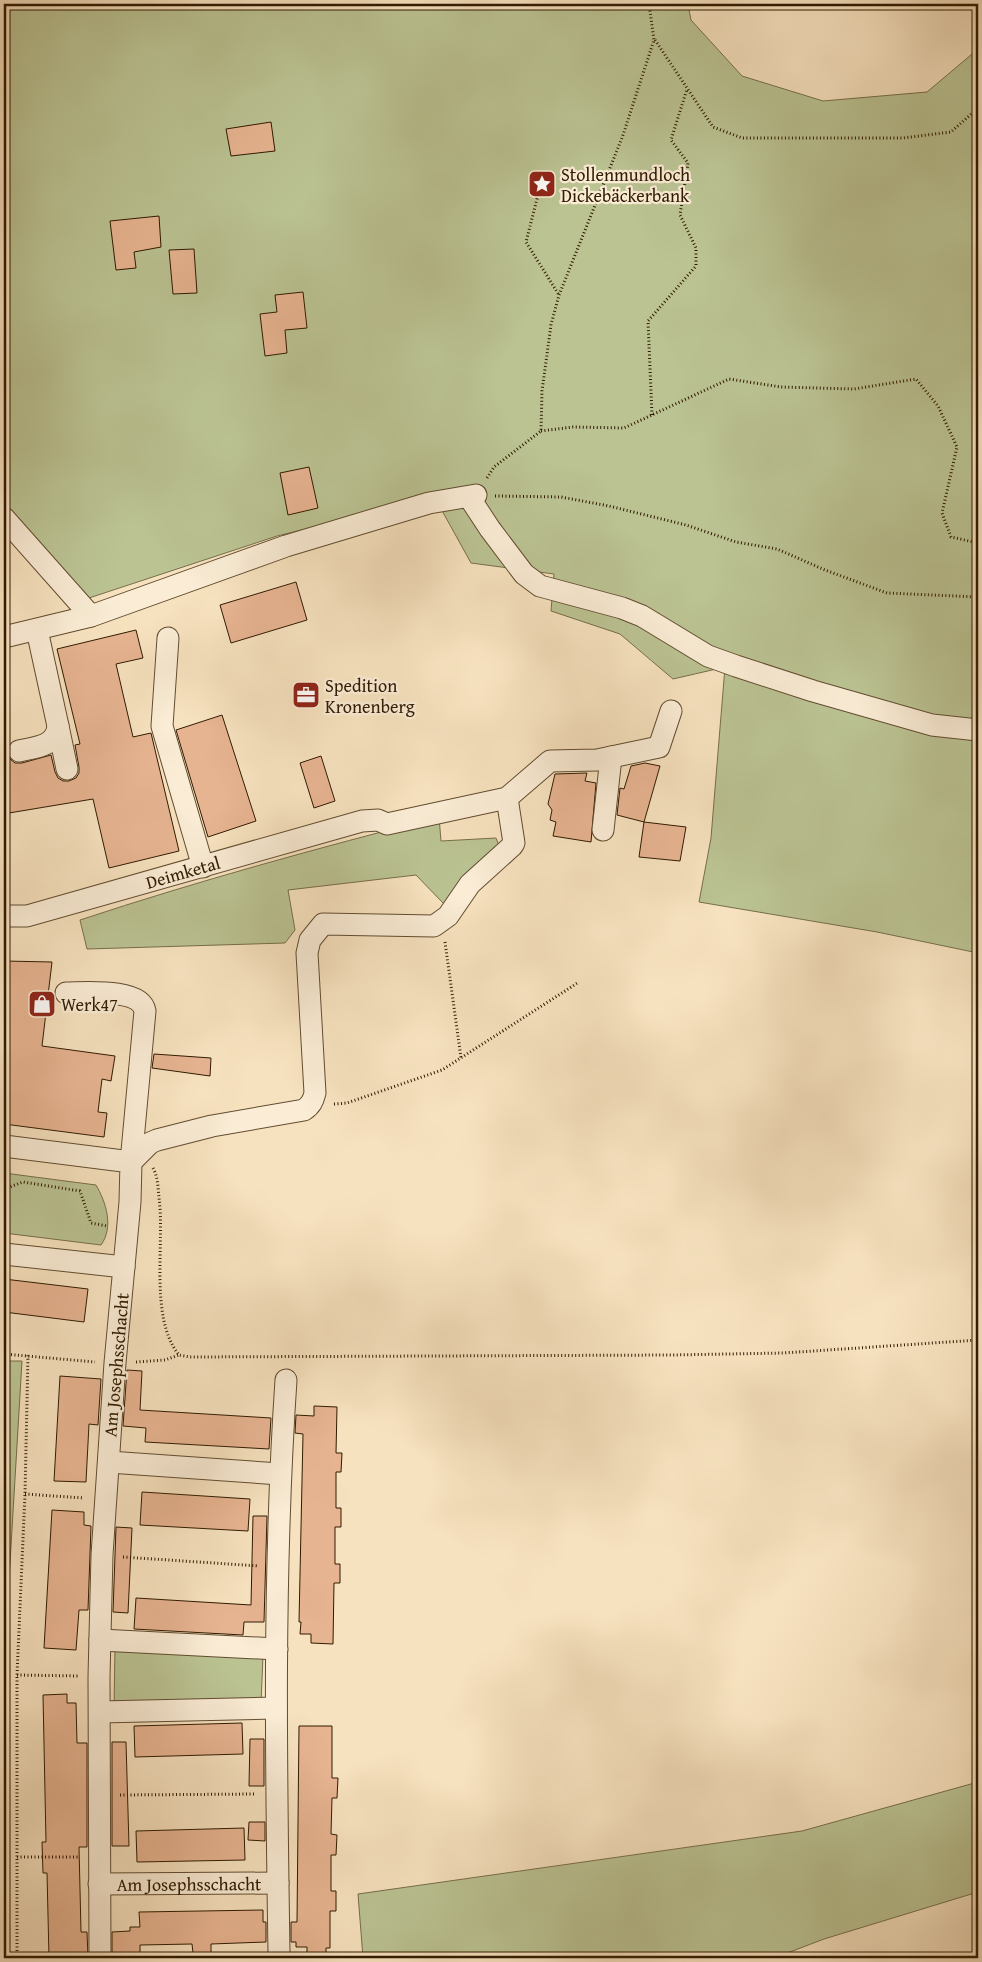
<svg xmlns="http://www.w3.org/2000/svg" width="982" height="1962" viewBox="0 0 982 1962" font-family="'Gentium Book Plus',serif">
	<rect width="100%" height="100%" fill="#f7e2bf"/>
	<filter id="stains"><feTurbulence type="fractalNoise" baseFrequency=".004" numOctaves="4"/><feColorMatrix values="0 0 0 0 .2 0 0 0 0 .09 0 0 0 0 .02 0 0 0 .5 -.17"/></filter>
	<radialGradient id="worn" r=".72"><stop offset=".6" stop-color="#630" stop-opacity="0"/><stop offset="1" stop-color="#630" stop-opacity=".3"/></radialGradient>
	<!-- green -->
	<path fill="#bbc393" stroke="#766e4a" d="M4 4H688L691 20 742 76 823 101 927 92 978 49V953L877 932 699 902 711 838 725 667 673 679 620 634 551 611 554 574 471 563 435 498 277 536 89 598 4 503Z
		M439 817 441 841 496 838 502 853 444 904 416 875 288 890 295 930 285 943 87 949 80 920C198 881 318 848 439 817Z
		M4 1173 96 1185C106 1202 114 1227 101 1245L4 1233Z
		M4 1361H22L4 1664Z
		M115 1647 263 1655 261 1705 114 1708Z
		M978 1782V1892L824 1939 774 1958H363L358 1894 802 1831Z"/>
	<!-- building -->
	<path fill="#e7b491" stroke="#301a00" d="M271 122 275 151 231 156 226 129Z
		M159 216 161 247 134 252 136 268 116 270 110 221Z
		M194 249 197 293 173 294 169 250Z
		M303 292 307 328 285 330 287 353 265 356 260 314 277 312 275 295Z
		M309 467 318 508 288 515 280 473Z
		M296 582 307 620 231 643 220 605Z
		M136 630 143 658 116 664 133 737 151 733 179 851 109 868 93 799 9 813 4 789V761L10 759 15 763H22L51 755 55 772 58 778 63 781H69L76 778 79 773V767L75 745 80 744 57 649Z
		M222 715 256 821 208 837 176 730Z
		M321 756 335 801 314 808 300 763Z
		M645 763 660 766 644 822 617 815 620 788 624 789 631 766Z
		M587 773 585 781 596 783 591 842 553 836 556 822 550 820 552 810 548 804 555 774Z
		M644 822 686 827 680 861 639 857Z
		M4 961 52 962 42 1046 115 1056 111 1081 102 1079 98 1112 107 1113 104 1137 4 1124Z
		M154 1054 211 1058 210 1076 152 1068Z
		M4 1279 88 1289 84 1322 4 1312Z
		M127 1370 142 1371 140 1410 271 1418 269 1449 145 1442 146 1428 123 1426Z
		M60 1376 101 1379 98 1425 89 1424 86 1482 54 1481Z
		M314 1406 337 1407 336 1453H342L341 1472H336V1508H341V1527H335V1564H340V1583H334L333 1644 311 1643V1634H300L301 1622H299L303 1434 295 1433 296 1415 314 1416Z
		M142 1492 250 1499 248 1531 140 1525Z
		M52 1510 84 1512V1525L91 1526 88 1610H79L76 1650 44 1648Z
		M253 1516H267L264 1622H244L243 1635 134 1629 136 1598 251 1605Z
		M116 1527 132 1528 128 1613 113 1612Z
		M67 1694V1703H76L77 1743H87V1847H79L81 1932H87L88 1958H49L47 1873H43L42 1842H46L43 1695Z
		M242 1723 243 1754 135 1757 134 1726Z
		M299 1726H332V1778H338L337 1798H332L331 1834 337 1835 336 1855H331V1891H336V1911H330V1948H326V1957H307V1947H296V1942H291V1922H297Z
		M250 1739H264V1786H249Z
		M112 1742H126L129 1846H112Z
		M249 1822H265V1841L248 1840Z
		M244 1828 245 1860 137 1862 136 1831Z
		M263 1910V1922H266V1942L211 1944V1953H193L192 1944 140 1945V1955H130L131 1958H112V1932L130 1931V1927H140L139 1912Z"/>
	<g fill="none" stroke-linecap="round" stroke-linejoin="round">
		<defs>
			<g id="minor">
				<path d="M469 497 490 529 524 574 540 586 622 608 642 616 708 656 736 666 813 691 932 725 978 730"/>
				<path d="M4 518 91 616"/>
				<path d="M4 637 91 616 286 546 429 503 476 495"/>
				<path d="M168 638 162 726 203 867"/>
				<path d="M58 726 67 769"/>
				<path d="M19 751C35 747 56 747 58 726L37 630"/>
				<path d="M603 830 611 757"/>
				<path id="s1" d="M4 916H27L362 821 378 820 387 824 507 798 550 761 597 760 659 747 671 711"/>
				<path d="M66 993C85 993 141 988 145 1011L131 1162"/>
				<path d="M4 1146 131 1162 130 1202 115 1363 102 1555 99 1677 100 1958"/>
				<path d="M131 1162 150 1143 157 1140 212 1126 304 1110C311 1105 313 1101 315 1093L307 953 310 940 323 924 434 926 448 916 470 884 512 846 514 843 507 798"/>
				<path d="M4 1254 124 1267"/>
				<path d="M109 1462 280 1474"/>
				<path d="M100 1640 277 1649"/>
				<path d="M100 1712 276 1708"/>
				<path id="s2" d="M99 1884 278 1883"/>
				<path d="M279 1953C276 1762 273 1571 286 1380"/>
			</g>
		</defs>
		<!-- minor casing -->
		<use href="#minor" stroke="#624c30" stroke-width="23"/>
		<!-- path -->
		<path stroke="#301a00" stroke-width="3" stroke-dasharray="1 2.5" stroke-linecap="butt" d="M655 40 713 127 742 138H903L951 132 978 108
			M538 195 526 242 559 295
			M652 415 648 321 696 266V248L680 215 688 163 671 140 687 89
			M541 431 573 427 624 428 729 379 781 387 854 389 916 379 938 406 957 447 942 513 951 537 978 543
			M487 478 494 467 541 431 542 391 551 325 559 295 622 138 654 40 649 4
			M495 496 561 497 609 506 686 525 736 542 777 549 825 570 887 593 978 597
			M445 942 461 1058
			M334 1104 347 1103 442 1070 579 982
			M153 1168C158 1177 158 1188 159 1198 165 1244 149 1318 179 1355L190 1357 673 1355 783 1353 978 1340
			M4 1189 23 1182 80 1191 91 1223 107 1226
			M4 1354 95 1362
			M136 1362 165 1360 179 1355
			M25 1494 84 1498
			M123 1557 259 1566
			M17 1675 79 1676
			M120 1795 256 1794
			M17 1857H78
			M17 1958V1675L25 1494 28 1355"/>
		<!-- minor -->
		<use href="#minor" stroke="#faecd5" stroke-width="21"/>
	</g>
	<!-- icons -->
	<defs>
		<symbol id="sight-square" viewBox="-11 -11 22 22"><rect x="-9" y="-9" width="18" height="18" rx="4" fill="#8f2418" stroke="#faecd5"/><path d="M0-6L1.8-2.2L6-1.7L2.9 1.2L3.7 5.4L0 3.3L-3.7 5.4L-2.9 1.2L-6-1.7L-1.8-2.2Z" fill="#fff"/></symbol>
		<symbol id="office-square" viewBox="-11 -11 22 22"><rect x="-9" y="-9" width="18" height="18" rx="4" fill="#8f2418" stroke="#faecd5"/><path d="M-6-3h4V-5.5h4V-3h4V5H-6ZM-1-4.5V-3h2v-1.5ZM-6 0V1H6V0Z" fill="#fff"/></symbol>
		<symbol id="shop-square" viewBox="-11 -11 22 22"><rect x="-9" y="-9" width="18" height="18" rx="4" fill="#8f2418" stroke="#faecd5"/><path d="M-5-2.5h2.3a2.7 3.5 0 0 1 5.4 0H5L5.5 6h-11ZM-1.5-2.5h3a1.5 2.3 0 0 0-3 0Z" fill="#fff"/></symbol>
	</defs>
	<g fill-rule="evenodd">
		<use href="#sight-square" x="526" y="168" width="32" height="32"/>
		<use href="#office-square" x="290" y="679" width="32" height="32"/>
		<use href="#shop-square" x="26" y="988" width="32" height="32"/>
	</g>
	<g text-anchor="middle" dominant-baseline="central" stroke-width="4.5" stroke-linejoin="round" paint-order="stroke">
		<!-- poi labels -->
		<g font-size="18" fill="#301a00" stroke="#faecd5" text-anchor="start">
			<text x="561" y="174">Stollenmundloch<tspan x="561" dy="21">Dickebäckerbank</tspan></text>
			<text x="325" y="685">Spedition<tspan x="325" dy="21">Kronenberg</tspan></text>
			<text x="61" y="1004">Werk47</text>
		</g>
		<!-- street labels -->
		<g font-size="18" fill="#301a00" stroke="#faecd5">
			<text stroke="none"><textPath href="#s1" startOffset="185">Deimketal</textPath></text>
			<text transform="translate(116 1365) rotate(-85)">Am Josephsschacht</text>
			<text stroke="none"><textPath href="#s2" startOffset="90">Am Josephsschacht</textPath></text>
		</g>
	</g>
	<!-- margin -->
	<rect width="982" height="1962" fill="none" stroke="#f7e2bf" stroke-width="20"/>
	<rect x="5" y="5" width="972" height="1952" fill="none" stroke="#301a00" stroke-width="2.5"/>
	<rect x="10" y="10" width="962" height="1942" fill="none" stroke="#301a00"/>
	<rect width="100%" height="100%" filter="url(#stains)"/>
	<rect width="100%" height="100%" fill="url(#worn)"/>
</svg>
